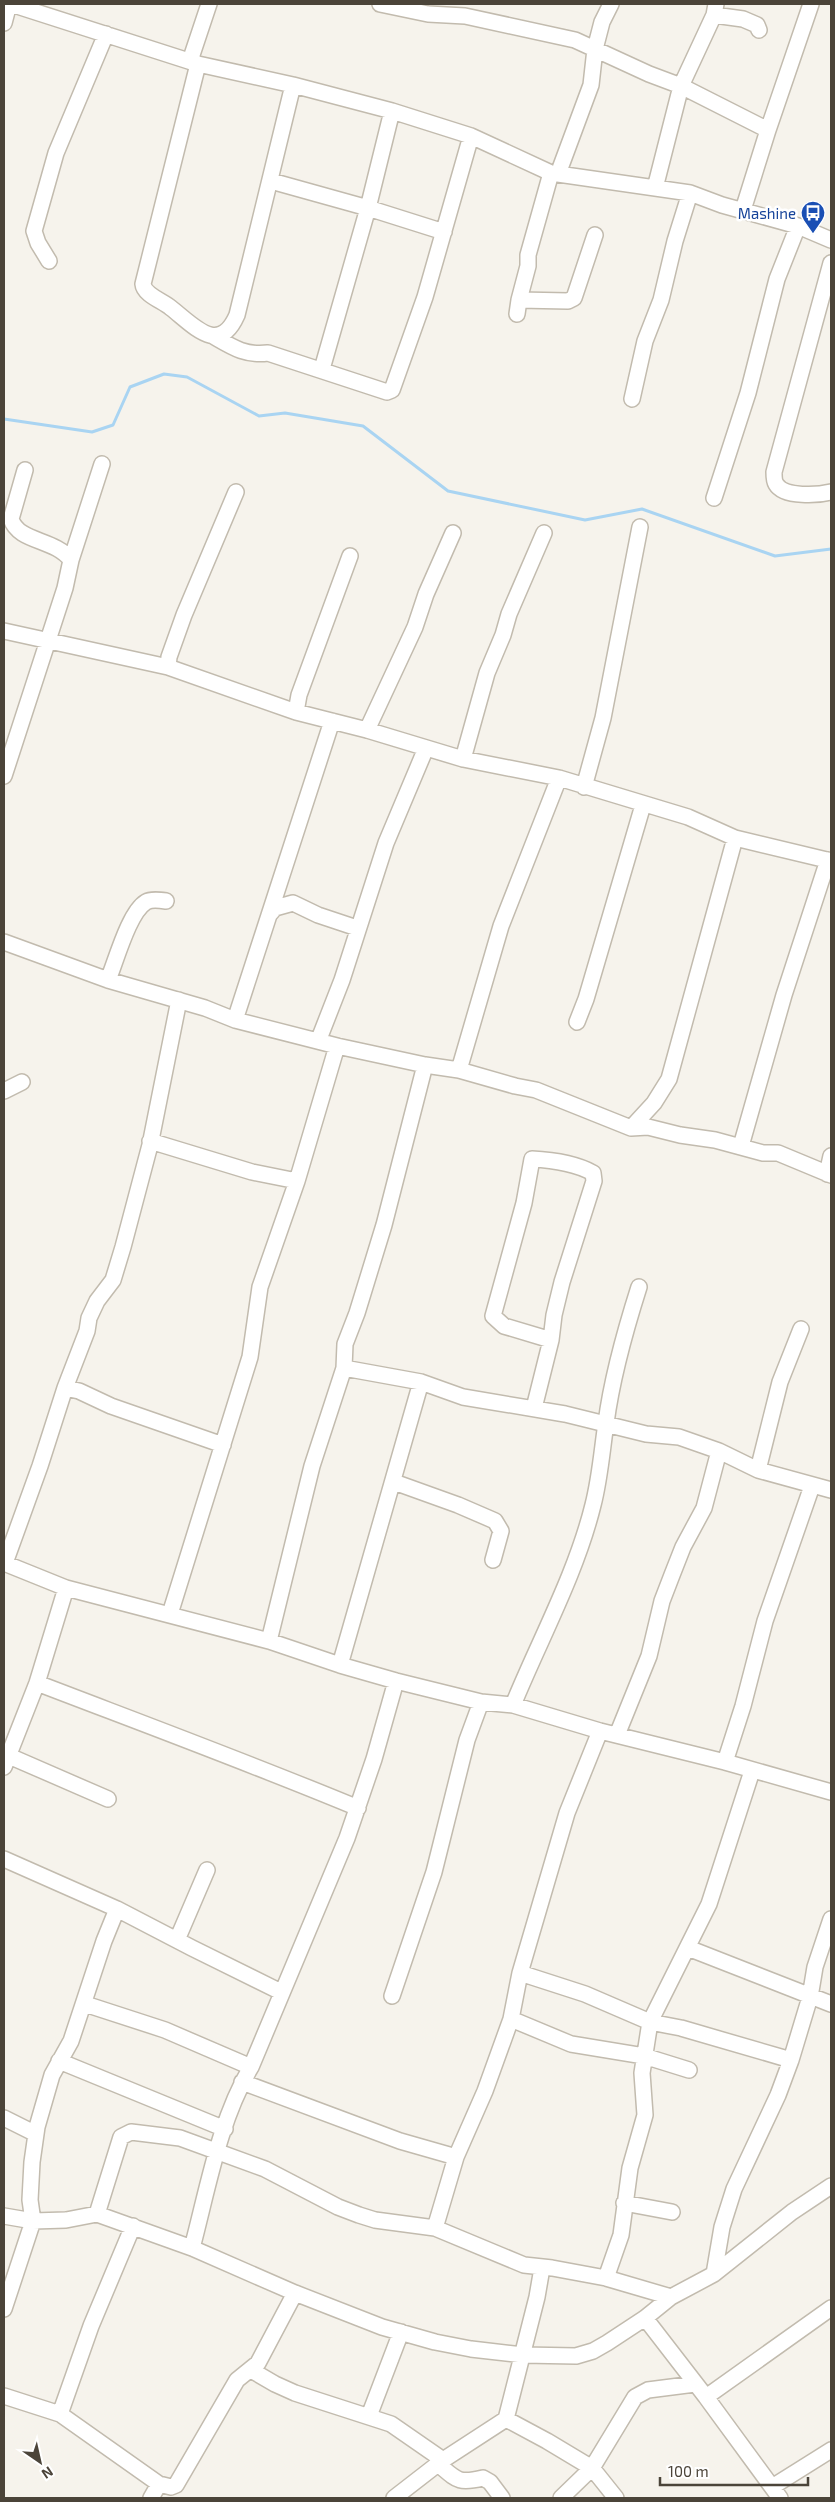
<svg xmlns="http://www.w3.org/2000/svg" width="835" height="2502" viewBox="0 0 835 2502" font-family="'Exo 2',sans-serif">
	<rect width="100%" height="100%" fill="#f6f3ec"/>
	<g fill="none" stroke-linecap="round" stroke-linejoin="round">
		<!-- stream -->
		<path stroke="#a9d4f2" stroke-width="3" d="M4 419 92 432 113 425 130 387 164 374 187 377 259 416 285 413 363 426 448 491 585 520 642 509 775 556 831 549"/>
		<defs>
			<path id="minor" d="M11 4 198 64 293 85 392 111 471 136 551 173 690 193 722 205 798 226 831 240
				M380 4 428 14 465 16 575 40 649 74 681 86 768 130
				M714 15 743 19 757 25 759 30
				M4 23 9 4
				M190 61 209 4
				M198 64 143 284C144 295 163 301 171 308 194 326 219 356 237 315L293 85
				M558 174 591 85 595 49 602 22 611 4
				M271 181 368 208 444 232
				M655 188 681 86 714 15 716 4
				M743 210 768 130 811 4
				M49 261 38 243 34 231 56 153 106 34
				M831 263 774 472C774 475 774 481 776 484 784 498 819 495 831 492
				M519 300 528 266V255L551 173
				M517 314 519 300 568 301 574 298 595 235
				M213 336C232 347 245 356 268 353L387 392 392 390 425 297 471 136
				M322 369 368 208 392 111
				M632 399 645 341 661 300 675 241 690 193
				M714 498 748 393 777 279 798 226
				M71 560 102 464
				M4 631 168 667 296 712 367 730 463 759 559 778 688 817 735 838 831 861
				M168 667 169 657 184 615 236 492
				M296 712 299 695 350 556
				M367 730 415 627 426 594 453 533
				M463 759 487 673 503 635 509 614 544 533
				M4 776 65 588 71 560C54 538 19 543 11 519L25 470
				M584 787 603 718 640 527
				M269 915 275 908 293 903 318 915 357 928
				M4 942 108 980 205 1008 235 1020 337 1046 425 1065 459 1070 515 1086 536 1090 631 1128 648 1127 680 1135 715 1140 763 1153H778L831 1175
				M108 980C116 961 129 912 146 902 151 899 159 900 166 901
				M235 1020 332 721
				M577 1022 586 999 643 805
				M319 1039 342 980 386 843 426 748
				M459 1070 501 926 559 778
				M4 1091 22 1082
				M631 1128 654 1103 669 1079 735 838
				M150 1141 252 1172 297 1181
				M741 1146 784 995 828 860
				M827 1174 831 1156
				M344 1368 421 1382 463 1397 565 1414 646 1434 679 1437 719 1451 758 1470 831 1490
				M65 1388 79 1391 111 1406 223 1445
				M534 1408 551 1340 554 1315 562 1282 594 1181 593 1173C575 1163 552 1160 532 1159L524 1203 493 1316 504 1326 551 1340
				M758 1470 780 1382 801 1329
				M394 1482 458 1505 495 1521 501 1531 493 1560
				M4 1563 66 1588 269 1641 340 1665 396 1681 481 1702 513 1705 600 1731 725 1762 831 1792
				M5 1563 40 1466 65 1388 87 1331 89 1318 97 1301 113 1280 123 1247 150 1145 179 1000
				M170 1614 250 1357 260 1287 297 1181 337 1046
				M269 1641 312 1466 344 1368 345 1344 357 1313 384 1225 425 1065
				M340 1665 421 1382
				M37 1683C144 1724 252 1764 358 1808
				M513 1705C540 1639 576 1574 593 1505 600 1478 602 1450 606 1423 612 1377 625 1331 639 1287
				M617 1735 649 1656 662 1601 672 1575 683 1547 704 1508 719 1451
				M9 1756 108 1799
				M725 1762 743 1706 765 1621 812 1486
				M4 1767 37 1683 66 1588
				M4 1859 117 1909 192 1948 281 1992
				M177 1940 207 1870
				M688 1948 831 2004
				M520 1973 585 1994 650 2022 681 2028 791 2060
				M392 1996 434 1872 467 1740 481 1702
				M85 2004 165 2030 251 2067
				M511 2019 571 2044 644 2056 689 2070
				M59 2061 225 2129
				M242 2082 400 2141 456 2157
				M4 2118 36 2134
				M624 2203 672 2212
				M97 2214 121 2137 131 2132 180 2138 265 2169 338 2207 359 2215 375 2220 435 2228 524 2265 552 2268 606 2278 671 2297
				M4 2216 33 2221 66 2220 97 2214 192 2248 295 2293 382 2327 435 2342 471 2349 523 2355 576 2356 593 2351 607 2343 645 2318 671 2297 714 2274 792 2212 831 2186
				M435 2228 456 2157 485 2091 511 2019 520 1973 567 1813 600 1731
				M192 2248C208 2188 219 2121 251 2067L347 1838 374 1759 396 1681
				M714 2274 722 2227 734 2189 778 2095 791 2060 810 1997 815 1967 831 1919
				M606 2278 621 2235 630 2168 645 2115 642 2073 650 2022 709 1904 752 1771
				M4 2309 33 2221 30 2200 32 2162 37 2127 52 2075 71 2041 104 1941 117 1909
				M645 2318 706 2397 780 2498
				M251 2370 275 2384 295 2393 391 2424 443 2460
				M4 2396 60 2414 159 2484 171 2487 176 2485 237 2380 258 2363 295 2293
				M706 2397 831 2308
				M60 2414 91 2326 133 2226
				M369 2416 401 2332
				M506 2419 547 2441 592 2468 616 2498
				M438 2464C457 2480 458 2484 483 2478L490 2482 502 2498
				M772 2487 831 2450
				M151 2498 159 2484
				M394 2498 443 2460 506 2419 537 2297 542 2268
				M561 2498 592 2468 635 2397 648 2390 695 2384"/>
		</defs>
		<!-- minor casing -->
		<use href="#minor" stroke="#c2bbae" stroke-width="18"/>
		<!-- minor -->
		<use href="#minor" stroke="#fff" stroke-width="15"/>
	</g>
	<!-- icons -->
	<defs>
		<symbol id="bus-pin" viewBox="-11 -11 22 30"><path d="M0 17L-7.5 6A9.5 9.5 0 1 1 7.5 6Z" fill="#1a4fb4" stroke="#fff"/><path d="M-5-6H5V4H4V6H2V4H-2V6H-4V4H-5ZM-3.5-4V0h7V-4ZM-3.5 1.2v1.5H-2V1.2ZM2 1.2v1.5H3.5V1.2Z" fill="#fff"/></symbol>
	</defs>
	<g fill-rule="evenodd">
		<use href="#bus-pin" x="799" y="199" width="28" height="38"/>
	</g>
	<g text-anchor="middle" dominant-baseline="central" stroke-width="5" stroke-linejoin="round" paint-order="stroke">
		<!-- transit labels -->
		<g font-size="15" fill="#164399" stroke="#fff" text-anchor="end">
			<text x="796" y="213">Mashine</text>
		</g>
	</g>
	<!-- border -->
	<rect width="835" height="2502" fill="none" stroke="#4b4439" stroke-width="10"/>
	<!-- north arrow -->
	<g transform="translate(40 2462) rotate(146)" stroke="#ffffff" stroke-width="4" paint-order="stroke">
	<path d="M0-4L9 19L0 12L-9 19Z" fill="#4b4439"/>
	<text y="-8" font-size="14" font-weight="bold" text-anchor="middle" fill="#4b4439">N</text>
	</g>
	<!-- scale -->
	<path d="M660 2477v8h148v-8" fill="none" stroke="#4b4439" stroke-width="2.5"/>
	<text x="668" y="2477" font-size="15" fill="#4b4439" stroke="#ffffff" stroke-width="4" paint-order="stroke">100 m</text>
</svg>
